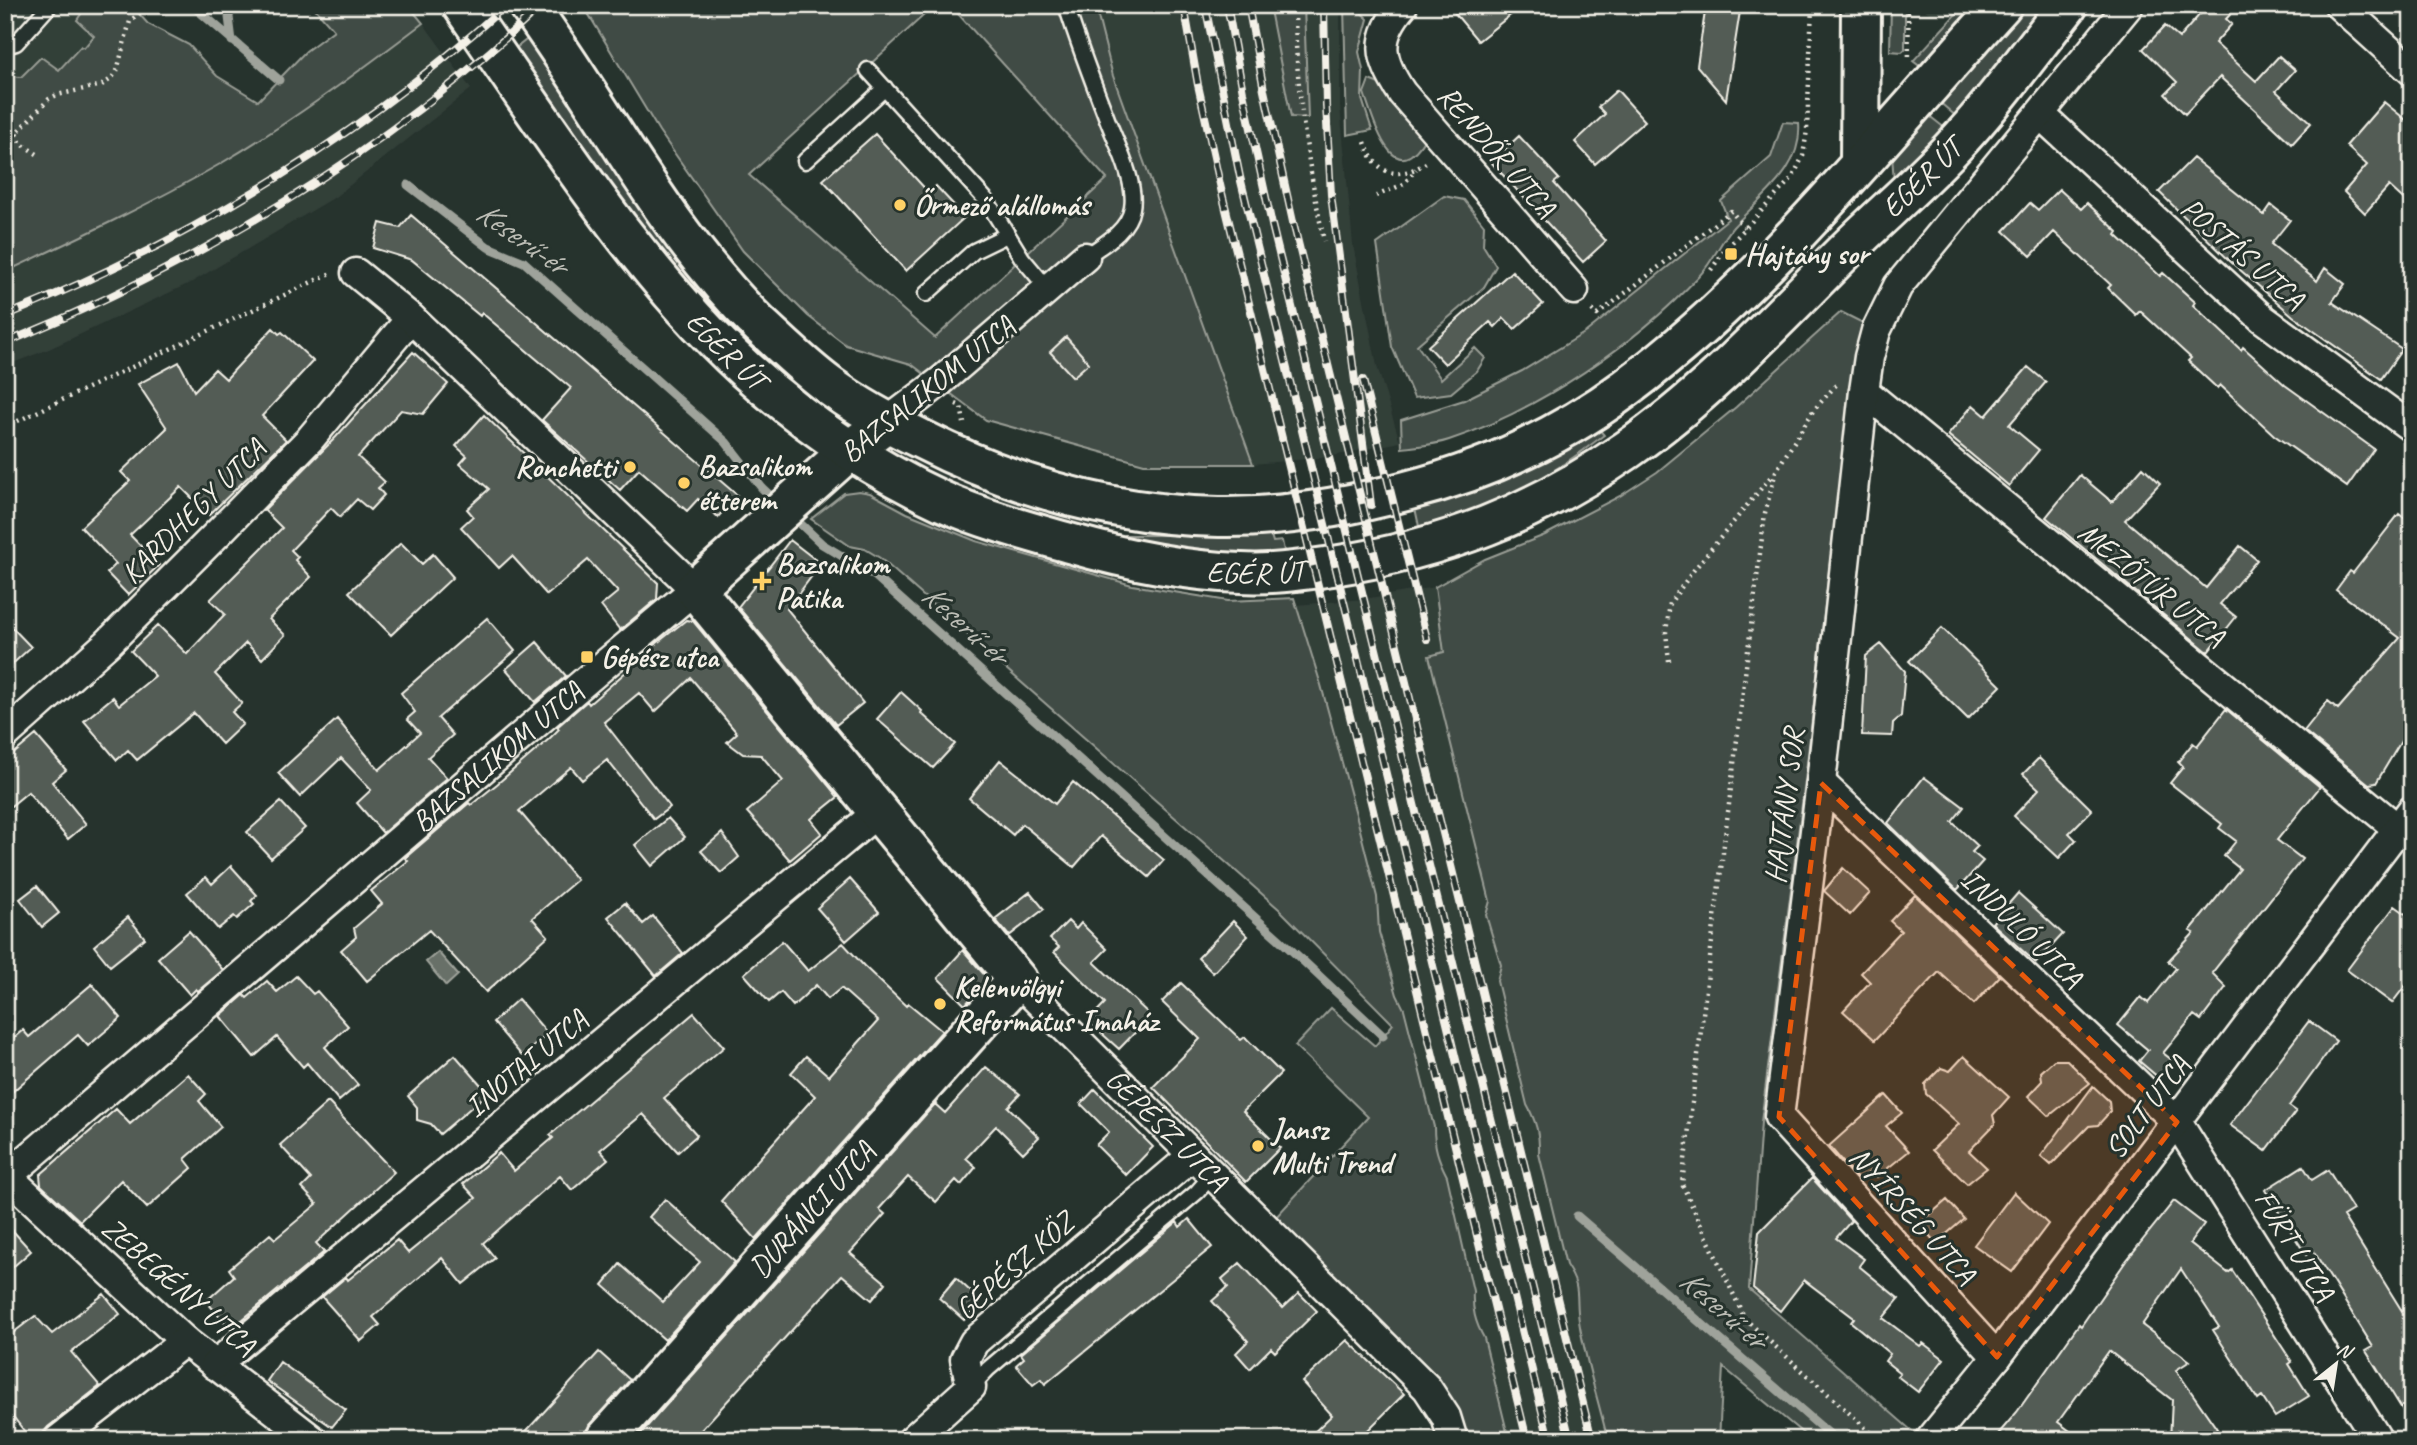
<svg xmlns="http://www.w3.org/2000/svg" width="2417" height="1445" viewBox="0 0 2417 1445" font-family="Caveat,sans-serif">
	<rect width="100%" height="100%" fill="#26332d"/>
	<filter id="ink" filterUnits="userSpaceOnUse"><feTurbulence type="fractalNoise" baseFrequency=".0143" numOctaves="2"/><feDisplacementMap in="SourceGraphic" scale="14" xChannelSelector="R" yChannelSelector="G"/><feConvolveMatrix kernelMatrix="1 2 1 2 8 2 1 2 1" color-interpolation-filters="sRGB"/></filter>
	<g filter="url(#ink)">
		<!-- built -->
		<path fill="#333f39" d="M5 5H88L77 20 94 36 84 48 80 46 59 70 21 77 5 76Z
			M1095 5H1269L1291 117H1308L1304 5H1340V106L1353 245 1377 366 1400 442 1328 457 1253 464 1113 76Z
			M1920 5H1953L1947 11 1931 15Z
			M423 23 471 89 335 197 192 282 49 349 5 366V272L110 223 221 163 331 92Z
			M1435 587 1444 653 1429 656 1490 901 1486 915 1501 965 1497 981 1527 1105 1535 1120 1540 1138 1539 1154 1566 1265 1576 1280 1579 1297V1319L1606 1433 1610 1440H1509L1484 1338 1477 1324 1472 1307 1473 1291 1447 1176 1438 1160 1434 1143V1126L1404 1009 1397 996 1379 932 1377 897 1357 818 1321 685 1296 605 1364 599Z"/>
		<!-- green -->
		<path fill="#414b45" stroke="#9a9e96" stroke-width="2" d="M87 5H131L148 24 189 45 217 76 258 101 306 51 334 30 312 5H408L423 23C357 73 291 122 220 164 151 204 78 238 5 272V76L21 77 41 57 59 70 81 46 84 48 94 36 77 20Z
			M583 5H935L749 175 935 338 1107 179 950 5H1095L1113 76 1253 464H1144L986 420 911 364 846 345 808 316 743 251 659 131Z
			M1269 5H1304L1308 118 1291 117Z
			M1344 5H1353L1368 19 1359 52 1363 70 1362 99 1372 130 1347 135Z
			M1891 5H1905V49L1902 52 1890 51Z
			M1964 5H1978L1922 68 1913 61Z
			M2026 5H2047L1957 117 1938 101Z
			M530 37 812 392 807 399 721 322 680 275 618 198 516 48Z
			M1369 80 1387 87 1426 137C1393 194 1374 121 1364 93Z
			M1927 114 1946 129 1894 182 1892 155Z
			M1783 122 1799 123C1803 170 1761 196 1733 227 1721 241 1713 261 1700 275 1636 344 1539 410 1449 440 1435 445 1417 446 1402 448L1401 420 1464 400 1522 371 1586 332 1728 219 1721 201 1771 157Z
			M1444 196 1464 200 1484 225 1483 245 1496 266 1484 287 1417 345 1441 379 1475 348 1485 358 1477 371 1451 393 1414 398 1392 347 1377 244Z
			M1841 312 1867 325 1850 387 1805 781 1761 1122 1749 1289 1919 1437 1916 1440H1811L1723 1367 1719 1440H1610L1606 1433C1597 1396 1585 1359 1579 1321 1575 1295 1582 1289 1566 1265L1539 1154C1540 1135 1536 1121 1527 1105L1497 981 1501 965 1486 915 1490 901 1429 656 1444 652 1435 587 1485 559 1545 535 1620 496 1657 472 1736 407Z
			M1598 428 1604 435C1568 463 1528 488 1487 508 1466 518 1442 523 1420 531L1415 508Z
			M859 491 870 493 907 513 976 541 1132 585 1228 601 1294 598 1321 685 1357 818 1377 897 1379 932 1397 995 1404 1009 1434 1127C1434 1146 1438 1159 1447 1176L1473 1291C1472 1309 1475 1322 1484 1338L1509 1440H1463L1275 1218 1368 1117 1295 1046 1331 1008 1375 1046 1393 1024 1279 909 880 558 865 549 850 546 811 519 844 493Z
			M1270 532 1273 542 1282 541 1285 555 1220 556 1126 540 1125 535H1234Z"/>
		<!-- water -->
		<path fill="#676f68" stroke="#9fa39b" stroke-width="2" d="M438 952 458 975 446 986 426 962Z"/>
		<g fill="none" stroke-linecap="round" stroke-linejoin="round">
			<!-- stream -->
			<path stroke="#9fa39b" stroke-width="9" d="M192 5 279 80
				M231 5 229 17 232 41
				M408 185 488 247 524 262 726 442 762 488 779 504
				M791 515 822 544 875 576 1299 957 1383 1036
				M1577 1216 1836 1440"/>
		</g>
		<!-- building -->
		<path fill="#525c55" stroke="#f4f1e8" stroke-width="2" d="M1448 5H1523L1478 41Z
			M1706 5H1741L1726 100 1697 66Z
			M2208 5H2239L2226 19 2232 24 2215 43 2256 81 2279 56 2295 70 2276 91 2311 123 2292 144 2220 77 2185 114 2165 94 2177 82 2143 49 2165 26 2179 38Z
			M1617 90 1645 121 1595 164 1575 142 1605 114 1598 107Z
			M2384 102 2412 125V207L2389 186 2365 213 2344 192 2367 165 2346 146Z
			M875 134 929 193 936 186 965 217 906 271 823 180Z
			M1519 136 1559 179 1554 183 1606 241 1583 262 1491 162Z
			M2193 158 2264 215 2271 205 2290 220 2271 244 2317 281 2325 268 2345 284 2332 302 2402 349 2381 379 2293 316 2231 262 2159 192Z
			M2059 189 2081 209 2087 203 2118 232 2116 235 2160 276 2163 273 2195 302 2193 305 2241 350 2243 347 2285 385 2374 449 2347 487 2274 435 2220 385 2217 388 2188 361 2191 358 2140 311 2136 315 2108 288 2111 285 2054 232 2031 256 2004 231 2030 203 2038 210Z
			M411 215 737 495 718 517 698 499 687 511 639 469 620 490 542 420 571 388 482 313 480 316 412 260 373 248 380 223 400 228Z
			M1512 271 1543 304 1515 329 1504 318 1495 327 1490 322 1445 364 1428 346Z
			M273 328 279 334 282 332 313 361 262 416 286 440 209 515 181 487 130 535 159 565 128 595 107 573 116 564 81 527 130 481 121 472 167 428 138 384 179 362 194 391 215 369 226 379Z
			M1066 337 1089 363 1073 377 1050 352Z
			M413 352 448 384 423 414 401 410 358 457 385 482 378 488 384 495 370 510 357 499 340 517 331 508 291 550 298 557 295 560 311 577 269 619 285 635 262 659 246 643 215 674 242 703 232 712 243 724 222 744 194 713 137 760 128 750 117 760 84 721 113 697 119 705 155 676 131 651 158 625 187 654 225 614 210 600 282 528 264 510 336 437Z
			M2028 367 2046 382 2009 425 2039 450 2009 486 1948 435 1973 405 1986 416Z
			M484 415 658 583 657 599 620 630 601 606 618 592 588 560 547 595 512 556 499 568 461 527 473 516 467 509 489 489 460 464 467 456 456 446Z
			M2143 467 2160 483 2125 520 2206 588 2240 546 2257 560 2220 604 2236 617 2208 652 2046 517 2080 475 2112 502Z
			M2399 514 2412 524V723L2376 783 2369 784 2304 731 2328 701 2338 709 2400 638 2336 590 2350 571 2353 573Z
			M790 540 821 564 787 609 863 703 836 725 738 607Z
			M401 543 422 564 433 554 453 577 391 635 349 592Z
			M487 618 515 651 438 718 453 735 428 757 447 778 383 833 357 803 371 790 341 758 300 797 278 773 337 719 379 770 420 733 407 719 415 712 401 693Z
			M5 620 31 647 5 671Z
			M686 620 693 621 838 797 811 819 822 833 790 860 747 812 783 781 761 755 743 754 727 742 737 733 691 678 655 712 639 693 604 722 670 807 654 819 607 760 582 780 571 767 519 811 577 880 532 918 548 936 486 992 429 930 367 981 341 950 356 937 354 928 382 904 371 891 408 861 405 858 469 803 471 805 497 784 549 739 559 729 557 727 587 701 589 704 643 657 642 655Z
			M1942 628 2001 686 1968 719 1909 661Z
			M537 642 566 676 535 702 506 669Z
			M1881 644 1905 671 1901 716 1893 723 1892 736 1862 735 1866 656Z
			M901 692 922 711 921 713 955 744 933 768 877 719Z
			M2226 709 2320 787 2277 840 2302 859 2212 973 2226 987 2201 1020 2194 1015 2163 1053 2172 1060 2159 1078 2139 1061 2148 1050 2118 1025 2141 997 2148 1003 2176 968 2168 961 2194 933 2190 931 2240 869 2224 856 2236 841 2219 828 2222 824 2170 783 2183 767 2178 762 2193 743 2197 746Z
			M36 735 66 770 52 782 86 824 68 839 28 792 5 811V761Z
			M2039 758 2092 810 2069 833 2076 840 2059 858 2014 816 2039 789 2023 774Z
			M1000 760 1055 804 1073 782 1164 860 1149 877 1101 836 1074 867 1022 824 1013 835 969 798Z
			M1924 777 1964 807 1952 822 1978 846 1972 852 1983 861 1957 890 1888 823Z
			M281 802 305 828 271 858 247 832Z
			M668 818 685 837 652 866 635 845Z
			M722 833 739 857 721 873 701 851Z
			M231 866 257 895 251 901 254 904 237 919 234 916 218 929 187 893 206 877 212 884Z
			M1843 868 1870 893 1850 915 1824 891Z
			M850 879 879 912 846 941 817 908Z
			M37 886 59 913 42 927 20 899Z
			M1030 892 1044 909 1009 936 995 919Z
			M2018 893 2063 934 2036 963 1992 923Z
			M1915 895 2000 976 1974 1004 1939 972 1875 1040 1843 1011 1870 982 1861 973 1901 931 1890 921Z
			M625 903 643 924 653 916 683 953 656 976 608 917Z
			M2395 906 2412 918V977L2392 1003 2347 970Z
			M128 917 145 938 110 966 94 946Z
			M1068 921 1076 929 1081 923 1107 949 1094 962 1151 1016 1119 1049 1088 1021 1105 1003 1054 952 1059 947 1050 939Z
			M1233 921 1248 936 1213 973 1198 958Z
			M189 931 223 970 198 991 196 989 190 995 158 958Z
			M782 941 808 971 843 943 864 966 906 1006 908 1003 942 1031 756 1239 721 1201 815 1096 791 1073 806 1056 829 1076 878 1021 841 988 828 999 816 985 793 1006 781 992 769 1002 744 974Z
			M963 950 988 979 965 1005 938 978Z
			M296 976 313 994 317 991 348 1026 325 1047 358 1085 339 1101 307 1063 303 1067 277 1037 254 1057 220 1016 244 995 247 998 267 981 277 992Z
			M1181 983 1241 1040 1245 1037 1281 1073 1243 1111 1280 1148 1246 1182 1153 1087 1200 1039 1162 1002Z
			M92 984 121 1018 88 1046 78 1035 5 1098V1045L23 1030 29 1037Z
			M518 999 548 1034 522 1056 493 1022Z
			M694 1013 724 1047 664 1098 697 1135 678 1152 643 1114 600 1150 608 1159 572 1190 560 1176 483 1243 495 1258 463 1284 442 1258 373 1317 380 1325 361 1341 322 1297 346 1277 348 1280 397 1240 408 1253 476 1198 463 1184 499 1153 514 1171 553 1138 550 1135Z
			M2309 1021 2336 1041 2289 1106 2296 1111 2266 1151 2230 1125Z
			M455 1055 488 1093 440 1134 431 1124 417 1120V1107L408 1096Z
			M1964 1056 2009 1097 1993 1115 1995 1124 1969 1151 1987 1168 1967 1184 1932 1150 1959 1124 1926 1094 1925 1084 1941 1068 1950 1071Z
			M2054 1060H2067L2090 1083 2049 1116 2028 1096 2042 1081 2041 1072Z
			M986 1067 1020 1094 1008 1107 1039 1137 1023 1153 996 1126 966 1158 976 1167 961 1185 956 1180 936 1202 908 1177 879 1209 885 1214 850 1253 886 1283 872 1300 842 1275 692 1440H635L935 1104 945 1113Z
			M188 1074 206 1094 199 1101 221 1127 185 1159 192 1168 147 1208 121 1180 80 1221 41 1185 40 1175 116 1109 130 1124Z
			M2093 1086 2109 1101 2110 1112 2098 1125 2089 1126 2051 1165 2041 1156Z
			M1095 1089 1153 1147 1126 1175 1096 1145 1109 1132 1081 1104Z
			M1886 1095 1902 1113 1886 1126 1909 1151 1877 1177 1871 1171 1859 1181 1829 1146Z
			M328 1102 394 1172 316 1243 324 1252 231 1329 206 1301 234 1276 229 1269 270 1234 275 1239 317 1204 302 1188 311 1179 280 1145Z
			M2303 1166 2312 1180 2328 1170 2353 1210 2343 1216 2412 1327V1425L2366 1351 2373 1347 2313 1250 2306 1255 2265 1190Z
			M1812 1178 1851 1221 1836 1238 1864 1259 1859 1266 1899 1299 1883 1318 1920 1346 1923 1343 1944 1359 1918 1392 1897 1376 1900 1373 1885 1361 1890 1354 1851 1322 1854 1318 1804 1280 1780 1311 1753 1288 1759 1232Z
			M2014 1192 2048 1224 2012 1272 1974 1245Z
			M665 1199 735 1262 665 1340 603 1285 620 1264 663 1302 700 1262 649 1217Z
			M1947 1200 1964 1219 1936 1243 1919 1224Z
			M2174 1201 2204 1224 2190 1243 2228 1273 2232 1270 2292 1362 2289 1364 2309 1396 2275 1417 2262 1397 2258 1400 2213 1330 2219 1327 2181 1269 2142 1325 2190 1361 2176 1370 2217 1429 2213 1433 2211 1431 2198 1440H2170L2172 1400 2109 1351 2058 1422 2082 1440H1993L2017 1412 2079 1324 2081 1326 2126 1261Z
			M1189 1219 1212 1247 1045 1384 1041 1379 1033 1385 1016 1365 1024 1358 1021 1354 1177 1222 1180 1227Z
			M5 1222 31 1251 5 1274Z
			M1240 1263 1283 1308 1299 1293 1317 1311 1275 1352 1271 1348 1250 1369 1236 1353 1248 1341 1212 1301 1228 1287 1222 1279Z
			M956 1278 981 1301 964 1320 939 1298Z
			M104 1294 120 1314 71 1352 100 1386 48 1427 43 1433 31 1440 5 1406V1339L35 1316 52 1334Z
			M1347 1340 1404 1394 1358 1440H1306L1332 1415 1302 1382Z
			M599 1352 630 1380 589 1425 584 1440H518Z
			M280 1362 346 1410 332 1427 267 1381Z"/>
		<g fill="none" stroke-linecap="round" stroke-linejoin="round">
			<defs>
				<path id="lane" d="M1066 5C1078 43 1092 80 1106 116 1115 141 1137 182 1132 208 1128 232 1102 245 1085 257
					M5 46 16 43 50 5
					M868 70 987 201 1022 258 1048 289
					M805 161 885 88
					M926 294 974 251 1007 235
					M971 1387 988 1369 1197 1192 1213 1174"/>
				<g id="street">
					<path d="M1403 5C1375 38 1379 59 1402 93L1574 290"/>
					<path d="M2339 5 2412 71"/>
					<path d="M2041 115 2263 319 2412 428"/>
					<path d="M1864 391 2398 829"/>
					<path d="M887 422 941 381 1085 257"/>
					<path d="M5 735 108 643 220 531 310 439 411 318"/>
					<path d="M1821 783 2177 1122 2378 1440"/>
					<path id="s1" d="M1017 980 1427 1388 1446 1417 1453 1440"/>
					<path d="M7 1176 185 1341 313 1440"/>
					<path id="s2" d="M5 1178 603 666 695 589 411 318 356 273"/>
					<path d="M1997 1357 1779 1117 1821 783 1864 391 1869 357 1876 331 1898 286 2129 5"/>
					<path d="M215 1365 879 811"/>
					<path d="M58 1440 185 1341"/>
					<path d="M912 1440 971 1387 965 1359 974 1342 1193 1155"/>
					<path d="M1930 1440 1997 1357 2412 810"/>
				</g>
				<g id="secondary">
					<path d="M1860 163 1861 5"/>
					<path id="s3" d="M605 1440 1017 980 695 589 850 450 887 422"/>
				</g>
				<g id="primary">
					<path id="s4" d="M462 5C548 128 635 269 746 370 804 422 871 468 942 501 983 519 1027 531 1069 543 1125 559 1183 571 1241 573 1272 575 1303 570 1333 566 1444 549 1534 514 1627 450 1706 395 1772 324 1840 256 1876 220 1916 186 1951 149 1993 105 2030 53 2068 5"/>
					<path d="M528 5C606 112 665 232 760 325 783 346 806 369 831 387 859 407 890 424 921 439 1015 487 1113 515 1219 517 1282 518 1346 507 1406 491 1485 471 1560 437 1626 388 1770 281 1882 136 2002 5"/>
				</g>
			</defs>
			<!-- lane casing -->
			<use href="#lane" stroke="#f4f1e8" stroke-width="19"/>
			<!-- street casing -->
			<use href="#street" stroke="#f4f1e8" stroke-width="33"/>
			<!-- secondary casing -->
			<use href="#secondary" stroke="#f4f1e8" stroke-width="44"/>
			<!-- primary casing -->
			<use href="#primary" stroke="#f4f1e8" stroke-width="44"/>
			<!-- path -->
			<path stroke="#f4f1e8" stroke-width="4.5" stroke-dasharray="2 5" stroke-linecap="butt" d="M1295 5C1295 85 1308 164 1324 241
				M1908 5 1909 60
				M1365 142C1376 175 1397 181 1426 163
				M37 154 20 143 16 133 49 99 57 95 102 85 111 79 117 71 130 21 149 5
				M1376 196 1404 184 1416 169
				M1711 270 1724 251 1793 177 1803 156 1807 130 1812 5
				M1592 310 1597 315 1731 211 1745 228
				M1836 385 1813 411 1776 471 1765 513 1682 1184 1745 1319 1879 1440
				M956 404 961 406 964 423
				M5 427 331 273
				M1669 661 1666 632 1670 603 1693 571 1773 474"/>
			<!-- lane -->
			<use href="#lane" stroke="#26332d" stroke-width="14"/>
			<!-- street -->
			<use href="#street" stroke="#26332d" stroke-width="28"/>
			<!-- secondary -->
			<use href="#secondary" stroke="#26332d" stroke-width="38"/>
			<!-- primary -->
			<use href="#primary" stroke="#26332d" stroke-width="38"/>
			<defs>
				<path id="rail" d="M1184 5 1198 85 1221 189 1527 1440
					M1205 5 1240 177 1549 1440
					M1227 5 1243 92 1272 225 1570 1440
					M1248 5 1264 90 1293 222 1592 1440
					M1324 5 1326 105 1331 195 1371 505
					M5 316C189 241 358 139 506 5
					M5 343C203 262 386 152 542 5
					M1363 380 1427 639"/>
			</defs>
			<!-- rail casing -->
			<use href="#rail" stroke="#f4f1e8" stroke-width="8"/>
			<!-- rail -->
			<use href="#rail" stroke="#26332d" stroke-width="5" stroke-dasharray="16" stroke-linecap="butt"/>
		</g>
	</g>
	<!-- marked area -->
	<path fill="#e8590c" fill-opacity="0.2" stroke="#e8590c" stroke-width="5" stroke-dasharray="14 9" stroke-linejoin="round" d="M1821 783 2177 1122 1997 1357 1779 1117Z"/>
	<!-- markers -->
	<g fill="#ffd166" stroke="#26332d" stroke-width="2.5">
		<circle cx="900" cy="205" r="7"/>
		<rect x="1724" y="247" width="14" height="14" rx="3.5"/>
		<circle cx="630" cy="467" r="7"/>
		<circle cx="684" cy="483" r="7"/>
		<path d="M758.5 570.5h7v7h7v7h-7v7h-7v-7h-7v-7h7z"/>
		<rect x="580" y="650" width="14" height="14" rx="3.5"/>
		<circle cx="940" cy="1004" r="7"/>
		<circle cx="1258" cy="1146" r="7"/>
	</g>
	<g text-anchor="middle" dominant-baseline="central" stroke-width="6" stroke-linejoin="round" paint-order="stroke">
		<!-- street labels -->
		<g font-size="30" fill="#f4f1e8" stroke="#26332d">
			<text transform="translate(1497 151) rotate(49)">RENDŐR UTCA</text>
			<text stroke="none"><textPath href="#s4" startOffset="1822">EGÉR ÚT</textPath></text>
			<text transform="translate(2243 253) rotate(41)">POSTÁS UTCA</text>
			<text stroke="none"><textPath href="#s4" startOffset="436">EGÉR ÚT</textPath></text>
			<text transform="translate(927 389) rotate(-39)">BAZSALIKOM UTCA</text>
			<text transform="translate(193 511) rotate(-45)">KARDHEGY UTCA</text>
			<text stroke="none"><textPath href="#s4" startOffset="1024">EGÉR ÚT</textPath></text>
			<text transform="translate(2152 584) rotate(39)">MEZŐTÚR UTCA</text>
			<text stroke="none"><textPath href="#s2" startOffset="648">BAZSALIKOM UTCA</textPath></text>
			<text transform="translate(1784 806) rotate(-83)">HAJTÁNY SOR</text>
			<text transform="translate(2022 928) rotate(44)">INDULÓ UTCA</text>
			<text transform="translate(526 1063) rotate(-40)">INOTAI UTCA</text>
			<text transform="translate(2147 1107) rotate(-53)">SOLT UTCA</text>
			<text stroke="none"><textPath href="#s1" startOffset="212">GÉPÉSZ UTCA</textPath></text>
			<text stroke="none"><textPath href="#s3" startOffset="310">DURÁNCI UTCA</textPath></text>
			<text transform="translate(1913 1215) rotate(48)">NYÍRSÉG UTCA</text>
			<text transform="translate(2295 1245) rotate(58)">FÜRT UTCA</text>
			<text transform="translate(1014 1266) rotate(-41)">GÉPÉSZ KÖZ</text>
			<text transform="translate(179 1286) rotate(41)">ZEBEGÉNY UTCA</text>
		</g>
		<!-- poi labels -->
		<g font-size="30" font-weight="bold" fill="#f4f1e8" stroke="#26332d" text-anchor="start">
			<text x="914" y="205">Őrmező alállomás</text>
			<text x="1745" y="254">Hajtány sor</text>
			<text x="698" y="466">Bazsalikom<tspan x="698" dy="34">étterem</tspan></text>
			<text x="616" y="467" text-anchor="end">Ronchetti</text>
			<text x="776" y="564">Bazsalikom<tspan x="776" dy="34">Patika</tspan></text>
			<text x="601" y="657">Gépész utca</text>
			<text x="954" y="987">Kelenvölgyi<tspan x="954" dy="34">Református Imaház</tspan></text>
			<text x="1272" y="1129">Jansz<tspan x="1272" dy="34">Multi Trend</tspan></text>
		</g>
		<!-- water labels -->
		<g font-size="32" font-style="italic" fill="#bcbdb5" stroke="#26332d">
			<text transform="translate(522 238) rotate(35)">Keserű-ér</text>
			<text transform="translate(965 624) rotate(42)">Keserű-ér</text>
			<text transform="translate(1723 1309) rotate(41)">Keserű-ér</text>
		</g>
	</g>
	<!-- margin -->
	<rect width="2417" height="1445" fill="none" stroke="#26332d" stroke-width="28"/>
	<rect x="14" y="14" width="2389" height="1417" fill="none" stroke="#f4f1e8" stroke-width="2.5" filter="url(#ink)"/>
	<!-- north arrow -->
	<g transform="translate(2336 1364) rotate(30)" stroke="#26332d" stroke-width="5" paint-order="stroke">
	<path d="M0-5L12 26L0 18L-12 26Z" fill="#f4f1e8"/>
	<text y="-10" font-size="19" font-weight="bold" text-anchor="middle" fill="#f4f1e8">N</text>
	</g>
</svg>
